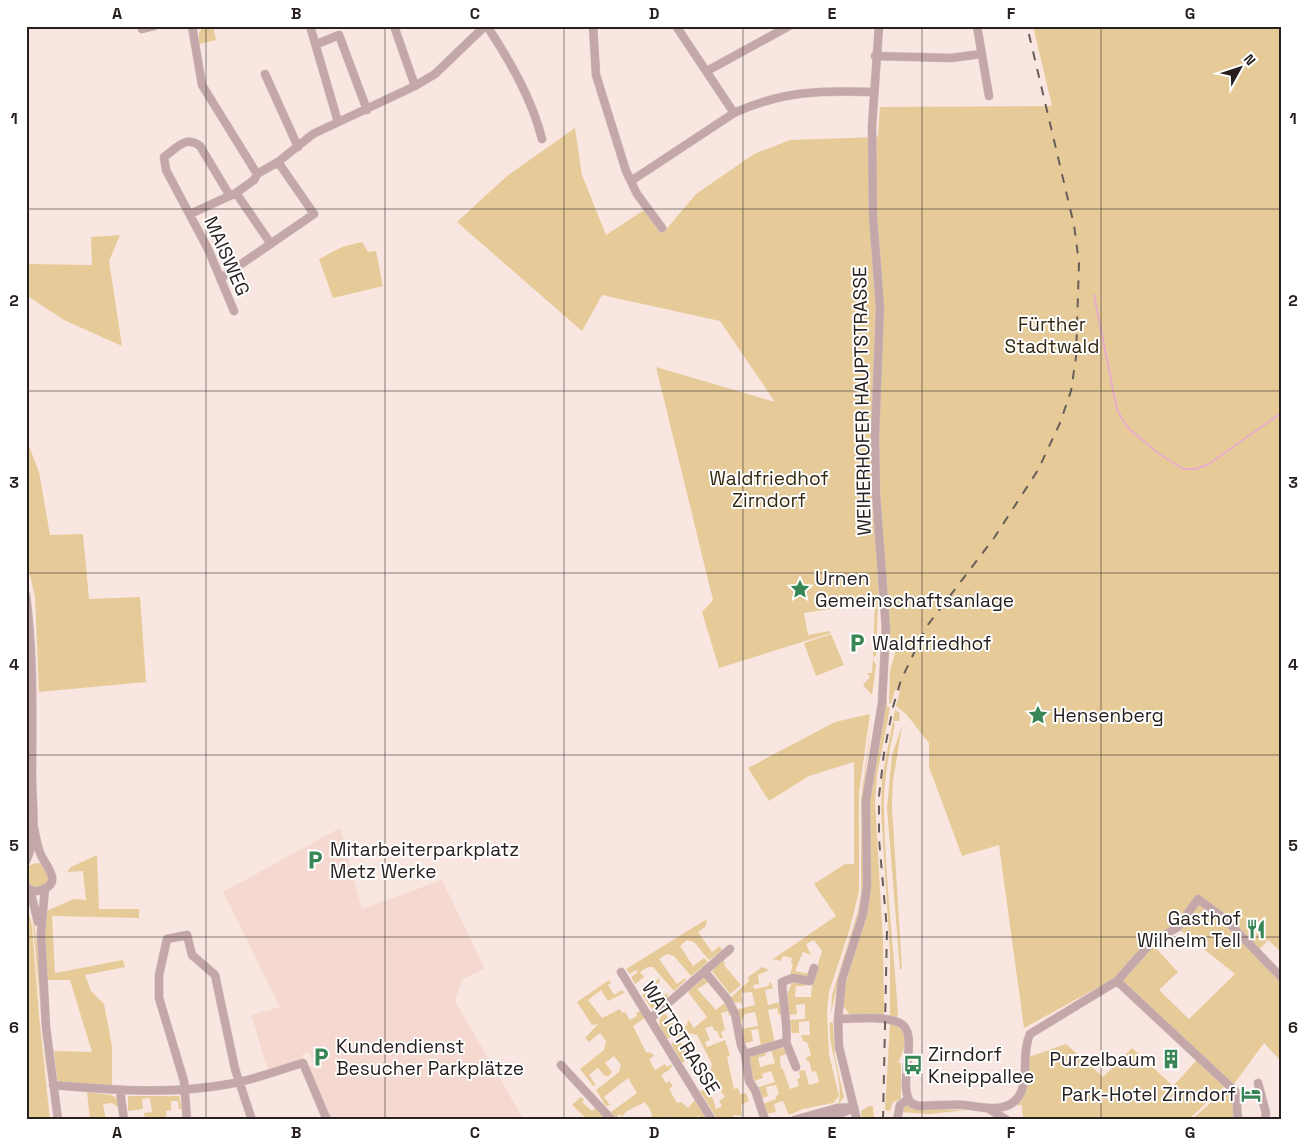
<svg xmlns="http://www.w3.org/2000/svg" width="1307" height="1146" viewBox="0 0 1307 1146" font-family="'Space Grotesk',sans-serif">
	<rect width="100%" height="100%" fill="#f9e6e0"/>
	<!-- built -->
	<path fill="#f5d9d1" d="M340 828 362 909 442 880 485 969 462 979 455 1001 524 1120H331L309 1067 314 1064 308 1052 303 1054 302 1060 268 1070 251 1015 280 1007 223 892Z"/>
	<!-- green -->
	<path fill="#e6cb99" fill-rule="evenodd" d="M213 26 216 40 199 44V32L204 27Z
		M1033 26H1281V952L1268 940 1256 953 1281 979V1061L1264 1043 1234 1084 1240 1099 1241 1120H1191L1230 1086 1117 977 1024 1028 999 845 962 856 929 767V743L906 714 896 706 900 691 895 690 891 704 889 703 890 671 895 653C888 640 889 618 889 601L882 602 884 630 881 640V602H878L876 656 873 657 875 602 804 613 808 635 829 631 831 633 719 668 702 612 713 600 656 367 775 402 720 321 602 295 582 331 457 222 507 176 575 128 582 175 606 235 644 210 663 233 696 194 754 154 790 140 878 137 880 107 1052 106ZM1180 930 1235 974 1189 1019 1159 990 1178 972 1153 945Z
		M120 235 109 261 122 346 64 320 26 295 28 264 92 265 91 237Z
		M362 242 368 252 376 251 383 286 333 298 319 259 342 247Z
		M26 438 39 472 50 535 83 534 89 599 140 597 146 682 39 692 35 597 26 558Z
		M831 634 844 665 816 676 804 643Z
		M873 659 876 665 872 695 863 685 870 677 867 673H872Z
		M887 693V706L890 708 877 775 875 802 883 941 884 1017 850 1015 843 1006 846 983 867 911 871 873 870 802Z
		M895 710 900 713 899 721H893L895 724C889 753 883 782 884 811 885 879 894 947 898 1015L896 1018 890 1017V954L881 810 882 779Z
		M870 714 859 792V891L850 928 829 992 827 1012 829 1054 839 1096 833 1103 803 1109 789 1115 783 1101 774 1104 776 1112 765 1114 762 1104 776 1099V1096L779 1094 776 1085 766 1087 768 1096 760 1099 756 1088 775 1082 771 1071 762 1074 763 1078 754 1081 749 1059 750 1056 765 1051 766 1055 758 1058 760 1067 775 1063 771 1050 782 1048 790 1053 780 1056 781 1069H783L790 1089 799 1086 797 1079 800 1078 799 1071 805 1070 809 1085 819 1082 816 1071 812 1072 809 1061H807L806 1058 811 1055 807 1042 803 1041 801 1035H810L809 1021 799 1022V1033H792L789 1020 805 1019V1004L796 1005 797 1014 788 1015 786 997 793 980 806 982V986H796L795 997H811L812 983 822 951 814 940 806 944 811 955 803 952 795 971 810 974 806 978 790 975 793 964 791 963 792 958 783 956 781 961 773 959 836 916 814 884 845 864H854V762L809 776 769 801 748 768 835 722Z
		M872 717 865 778 864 883 860 910 839 976 831 1014 832 995 858 911 861 892V799Z
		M902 726 893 781 892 807 902 969H900L887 808 892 755Z
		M97 855 99 909H139V918L52 916 55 973 123 960 125 967 85 975 91 991 104 1004 112 1046V1086L60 1082 57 1079 54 1051 92 1052 70 980H46L44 912 74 899 86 900 83 871 67 872 71 867Z
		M25 875a12 12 0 1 1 24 0a12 12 0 1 1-24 0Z
		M26 899 32 926 39 1015 50 1120H26Z
		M31 902 39 960 47 1080Z
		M707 919 706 926 698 932 712 952 720 946 722 950 709 960 694 942 687 940 680 946 693 966 704 958 708 962 691 976 674 956 667 954 659 959 677 984 685 978 686 980 674 991 653 967H648L640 972 644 977 635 984 631 977 638 972 636 970 630 974 626 969Z
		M723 960 725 963 724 965 741 985 730 994 712 971Z
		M762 967 769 970 758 975 759 984 753 985 754 989 769 986V982L771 983 773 988 765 990 768 1005 780 1002 782 1014 779 1015 777 1008 768 1010 775 1043 761 1046 758 1029 751 1030 753 1041 743 1044 740 1029 758 1026 755 1012 745 1014 740 1024 735 1010 755 1005 752 992 741 993 743 1005 740 1002 732 1003 729 999 749 981 748 977Z
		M705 977 710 981 697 989 716 1010 727 1001 733 1014 729 1016 728 1011 721 1013 725 1030 721 1032 723 1038H720L717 1031H715L712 1026 705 1028 710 1040 705 1042 707 1047 725 1040 730 1055 727 1057 734 1089 738 1088 740 1094 746 1093 749 1101 741 1105 742 1116 733 1115 734 1118 718 1120 700 1091 706 1089 713 1099 716 1109 722 1106 719 1101 725 1097 715 1083 711 1084 709 1081 706 1083 703 1078 710 1073 712 1064 697 1035 688 1033 679 1039 688 1056 692 1053 694 1056 682 1063 671 1044 679 1038 676 1034 667 1039C661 1030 655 1022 664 1013L680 1031 687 1025 688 1019 694 1028 707 1017 688 992Z
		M660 978 659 983 651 989 659 998 667 993 668 997 652 1009 642 995 650 989 648 986Z
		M609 980 611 983 608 985 614 995 622 990 624 993 608 1001 601 990 588 1000 602 1018 620 1009 622 1013 625 1012 630 1020 637 1016 636 1013 640 1011 645 1018 633 1026 646 1052 652 1053 654 1056 649 1059 655 1070 665 1064 667 1067 673 1064 669 1070 661 1075 666 1083 669 1081 673 1086 669 1089 677 1103 681 1102 688 1108 695 1100 708 1120H702L699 1116 689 1120H674L671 1116 670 1120H648L652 1116 650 1109 644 1102C636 1108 627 1108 622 1117L620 1114 617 1116 619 1119 616 1120 611 1112 637 1093 628 1078 604 1097 610 1105 606 1106 596 1090 619 1072 621 1065 614 1056 605 1063 612 1072 609 1076H605L598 1068 589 1075 595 1084 594 1087 580 1069 604 1050 606 1041 600 1033 589 1042 585 1038 598 1024 592 1025 577 1002Z
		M830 1022 833 1023 835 1057 844 1097 838 1105C845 1079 827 1050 830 1022Z
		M890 1024C915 1029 903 1051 898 1063H901V1099L893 1102 890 1111 885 1110Z
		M1066 1044 1103 1077 1132 1048 1173 1086 1197 1060 1226 1085 1188 1120 1023 1119 1022 1105 1017 1106C1029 1092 1029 1075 1029 1057Z
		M87 1092 111 1095 117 1098 119 1108 112 1103 103 1104 106 1120H90Z
		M128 1096H179L182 1109H179L178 1101H171V1110L166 1111 167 1120H145L144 1113 152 1112 150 1098 142 1099 143 1109 128 1111Z
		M581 1097 584 1100 582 1102 592 1111 596 1108 606 1116 601 1120H588L572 1105Z
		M908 1103 914 1109 968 1110 929 1114 900 1112 902 1105Z
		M869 1106H873L874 1120H862L861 1111Z"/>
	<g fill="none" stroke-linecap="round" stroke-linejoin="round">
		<!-- stream -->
		<path stroke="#e8adc9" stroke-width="2" d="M1094 295 1117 410 1128 428 1158 453 1183 469H1196L1209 464 1281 413"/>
		<defs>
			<path id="minor" d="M192 26 202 85 257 174
				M310 26 338 122
				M394 26 415 86
				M487 26C510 61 532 99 542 139
				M593 26 596 75 626 171 637 194 662 228
				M676 26 734 113
				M977 26 989 96
				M142 29 154 26
				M317 44 339 35 367 110
				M875 56 951 58 981 54
				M707 71 789 26
				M265 74 298 147
				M631 181 734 113C782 91 822 90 873 92
				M236 193 271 244
				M230 196 200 146C185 135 177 148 164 157L166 170 208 249 234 311
				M190 214 236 193 254 180 257 174 278 162 313 134 415 86 435 74 485 26
				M221 278 314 214 278 162
				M26 595C34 656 32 717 32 778 32 803 38 838 26 861
				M26 887C31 891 36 892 41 890 64 883 45 865 41 855 37 847 36 837 34 828
				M45 888 41 933 46 1027 58 1120
				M30 890 38 922
				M621 972 712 1120
				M705 972 728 1000 735 1014 741 1045 745 1054 749 1081 755 1090 765 1120
				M1117 981 1235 1091C1239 1101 1235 1110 1239 1120
				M650 1019 730 949
				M838 1019C856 1019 883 1015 900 1023 921 1033 896 1085 911 1103L918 1106C933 1106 949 1104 964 1105 983 1107 1012 1116 1022 1090 1028 1072 1022 1052 1030 1034L1117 981 1151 943 1178 927 1198 899 1225 919 1281 977
				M786 1042 796 1067
				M745 1054 786 1042C789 1034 782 996 782 982L793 978 810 981 814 968
				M561 1065 612 1120
				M1258 1083 1266 1113 1265 1120
				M53 1085C112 1090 171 1095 229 1084 254 1080 279 1070 303 1063L327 1120
				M120 1090 124 1120
				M989 1109 1007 1120
				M816 1118 839 1114 849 1110
				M187 1120 184 1081 159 998V975L167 939 187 935 192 955 215 975 235 1069 252 1120
				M794 1120 837 1108 854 1107
				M857 1120 839 1047 838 1019 842 980 863 914 867 886 866 801 882 703 886 629 876 494 875 437 880 307 873 216 872 126 879 26
				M897 1120 900 1105 908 1099"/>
		</defs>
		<!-- minor casing -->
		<use href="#minor" stroke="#d3c2bd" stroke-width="9"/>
		<!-- minor -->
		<use href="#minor" stroke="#c4a7a9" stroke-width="8"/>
		<!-- rail -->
		<path stroke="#685e5a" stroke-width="2" stroke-dasharray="9 9" stroke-linecap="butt" d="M883 1120 887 930 879 839V796L884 753 893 707 901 680 927 626 994 538 1038 470 1060 423 1071 391 1076 357 1079 263 1074 225 1027 26"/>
	</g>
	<!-- grid -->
	<path fill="none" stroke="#27201e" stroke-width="1" stroke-opacity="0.55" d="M206 26V1120M385 26V1120M564 26V1120M743 26V1120M922 26V1120M1101 26V1120M26 209H1281M26 391H1281M26 573H1281M26 755H1281M26 937H1281"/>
	<!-- icons -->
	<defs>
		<symbol id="sight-bare" viewBox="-9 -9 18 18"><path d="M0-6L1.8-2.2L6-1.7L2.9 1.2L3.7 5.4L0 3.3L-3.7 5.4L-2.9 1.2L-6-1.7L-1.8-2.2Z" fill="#388655" stroke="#fff" stroke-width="2.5" paint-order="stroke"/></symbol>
		<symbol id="parking-bare" viewBox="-9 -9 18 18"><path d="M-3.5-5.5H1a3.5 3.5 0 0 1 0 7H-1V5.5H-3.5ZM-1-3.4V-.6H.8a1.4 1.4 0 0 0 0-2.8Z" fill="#388655" stroke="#fff" stroke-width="2.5" paint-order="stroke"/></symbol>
		<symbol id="restaurant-bare" viewBox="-9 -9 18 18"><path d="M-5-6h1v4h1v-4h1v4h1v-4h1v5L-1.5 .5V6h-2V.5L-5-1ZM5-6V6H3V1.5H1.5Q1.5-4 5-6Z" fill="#388655" stroke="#fff" stroke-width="2.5" paint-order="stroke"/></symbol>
		<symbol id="building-bare" viewBox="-9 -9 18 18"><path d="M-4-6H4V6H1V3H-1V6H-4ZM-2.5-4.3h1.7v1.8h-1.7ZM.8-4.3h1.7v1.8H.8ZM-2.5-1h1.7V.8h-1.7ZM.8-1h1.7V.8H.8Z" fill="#388655" stroke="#fff" stroke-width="2.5" paint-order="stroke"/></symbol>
		<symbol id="bus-bare" viewBox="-9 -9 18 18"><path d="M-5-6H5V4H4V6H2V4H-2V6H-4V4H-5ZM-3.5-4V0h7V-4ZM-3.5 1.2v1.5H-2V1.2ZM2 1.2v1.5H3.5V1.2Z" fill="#388655" stroke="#fff" stroke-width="2.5" paint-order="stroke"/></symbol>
		<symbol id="hotel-bare" viewBox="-9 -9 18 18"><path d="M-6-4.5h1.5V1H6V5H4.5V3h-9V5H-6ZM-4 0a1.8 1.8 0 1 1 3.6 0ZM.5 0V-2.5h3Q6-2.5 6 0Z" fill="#388655" stroke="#fff" stroke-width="2.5" paint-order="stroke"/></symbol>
	</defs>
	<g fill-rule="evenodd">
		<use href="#sight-bare" x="786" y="575" width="28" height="28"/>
		<use href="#parking-bare" x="843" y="629" width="28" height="28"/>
		<use href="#sight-bare" x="1024" y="701" width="28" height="28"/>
		<use href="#parking-bare" x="301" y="846" width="28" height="28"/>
		<use href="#restaurant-bare" x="1242" y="915" width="28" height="28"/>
		<use href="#parking-bare" x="307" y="1043" width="28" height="28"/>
		<use href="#building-bare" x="1157" y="1045" width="28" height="28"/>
		<use href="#bus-bare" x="899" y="1051" width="28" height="28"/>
		<use href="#hotel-bare" x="1237" y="1080" width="28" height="28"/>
	</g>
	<g text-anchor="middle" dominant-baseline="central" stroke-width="4" stroke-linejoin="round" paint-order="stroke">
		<!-- street labels -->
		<g font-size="19" fill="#27201e" stroke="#fff">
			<text transform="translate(227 256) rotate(66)">MAISWEG</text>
			<text transform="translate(862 401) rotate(-91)">WEIHERHOFER HAUPTSTRASSE</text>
			<text transform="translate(681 1038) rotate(58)">WATTSTRASSE</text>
		</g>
		<!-- park labels -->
		<g font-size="19" fill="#34280f" stroke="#fff">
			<text x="1052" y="324">Fürther<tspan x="1052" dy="22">Stadtwald</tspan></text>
			<text x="769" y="478">Waldfriedhof<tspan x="769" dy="22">Zirndorf</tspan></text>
		</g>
		<!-- poi labels -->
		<g font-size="19" fill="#27201e" stroke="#fff" text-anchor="start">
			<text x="815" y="578">Urnen<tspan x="815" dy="22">Gemeinschaftsanlage</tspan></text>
			<text x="872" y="643">Waldfriedhof</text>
			<text x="1053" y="715">Hensenberg</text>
			<text x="330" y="849">Mitarbeiterparkplatz<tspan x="330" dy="22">Metz Werke</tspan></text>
			<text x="1241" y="918" text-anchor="end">Gasthof<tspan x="1241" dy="22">Wilhelm Tell</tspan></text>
			<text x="336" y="1046">Kundendienst<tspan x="336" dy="22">Besucher Parkplätze</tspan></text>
			<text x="928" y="1054">Zirndorf<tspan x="928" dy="22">Kneippallee</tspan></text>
			<text x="1156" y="1059" text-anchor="end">Purzelbaum</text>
			<text x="1236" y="1094" text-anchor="end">Park-Hotel Zirndorf</text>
		</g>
	</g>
	<!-- border -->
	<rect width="1307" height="1146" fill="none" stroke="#ffffff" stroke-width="55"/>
	<!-- north arrow -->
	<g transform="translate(1240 68) rotate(50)" stroke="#ffffff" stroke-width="4" paint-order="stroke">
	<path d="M0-4L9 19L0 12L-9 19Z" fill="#27201e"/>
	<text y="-8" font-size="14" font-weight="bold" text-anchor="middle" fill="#27201e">N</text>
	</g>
	<rect x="28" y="28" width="1252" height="1090" fill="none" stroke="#27201e" stroke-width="2"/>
	<g font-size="16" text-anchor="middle" font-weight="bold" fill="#27201e">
		<text x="117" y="19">A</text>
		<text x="296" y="19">B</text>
		<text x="475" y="19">C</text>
		<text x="654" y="19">D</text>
		<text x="832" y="19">E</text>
		<text x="1011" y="19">F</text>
		<text x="1190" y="19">G</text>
		<text x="14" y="124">1</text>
		<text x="1293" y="124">1</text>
		<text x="14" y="306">2</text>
		<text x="1293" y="306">2</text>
		<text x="14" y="488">3</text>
		<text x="1293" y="488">3</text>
		<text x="14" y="670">4</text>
		<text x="1293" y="670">4</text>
		<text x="14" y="851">5</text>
		<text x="1293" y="851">5</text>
		<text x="14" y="1033">6</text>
		<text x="1293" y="1033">6</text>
		<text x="117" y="1138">A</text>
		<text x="296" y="1138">B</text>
		<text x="475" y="1138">C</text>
		<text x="654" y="1138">D</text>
		<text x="832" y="1138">E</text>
		<text x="1011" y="1138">F</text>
		<text x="1190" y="1138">G</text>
	</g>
</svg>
